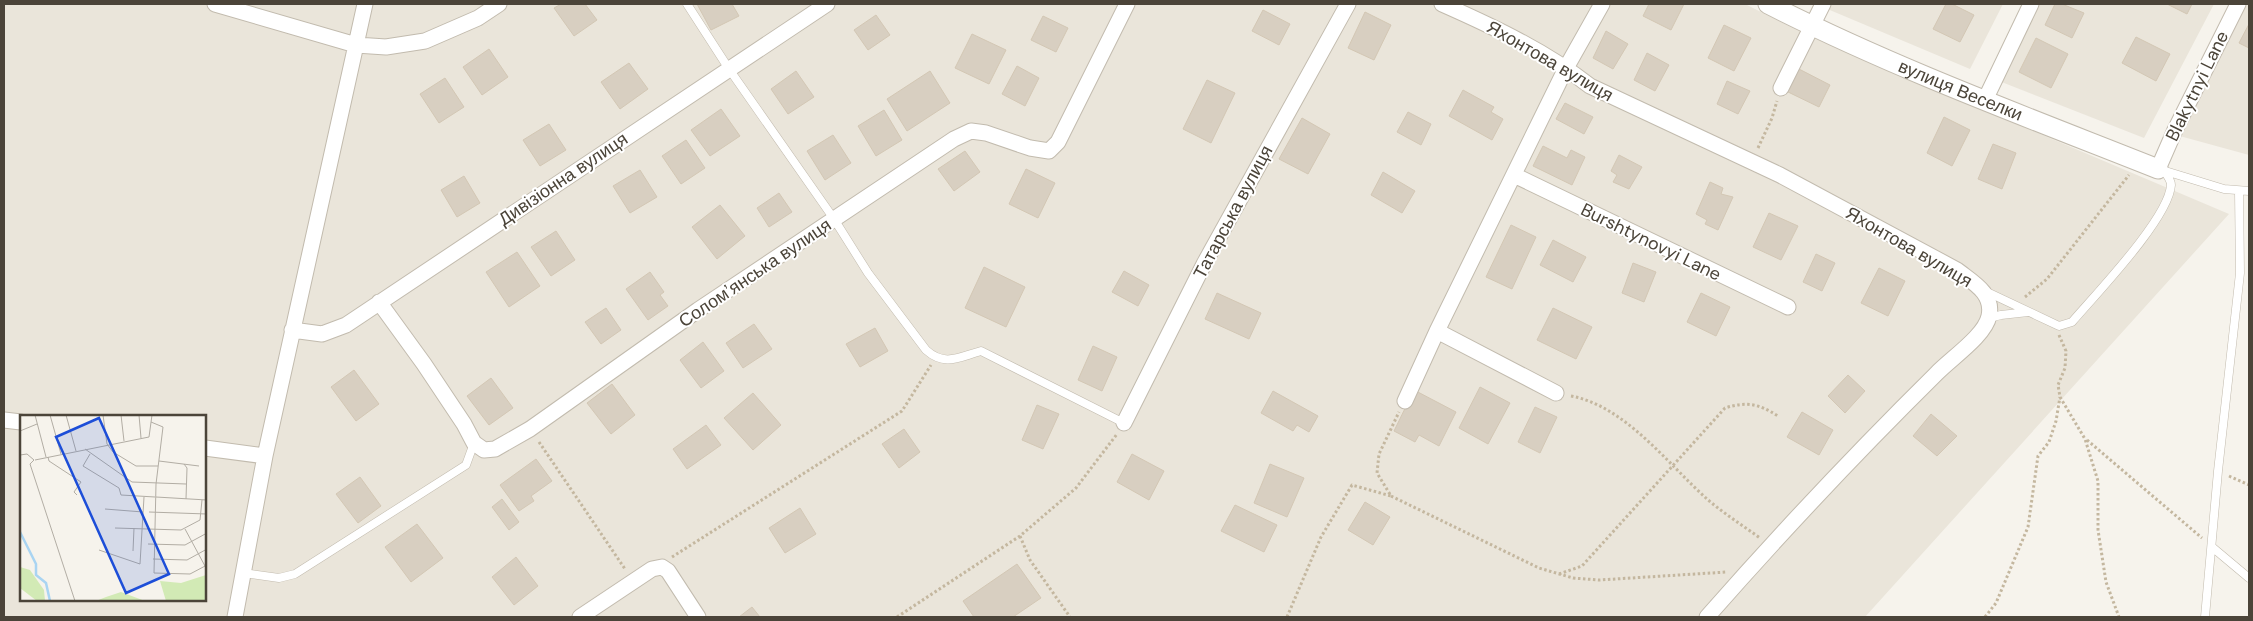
<svg xmlns="http://www.w3.org/2000/svg" width="2253" height="621" viewBox="0 0 2253 621" font-family="'DM Sans',sans-serif">
	<rect width="100%" height="100%" fill="#f6f3ec"/>
	<!-- residential -->
	<path fill="#eae5da" fill-rule="evenodd" d="M4 4H1745L1809 36 2229 214 1865 617H4ZM21 416H205V600H21Z
		M1826 4H2003L1970 69 1825 8Z
		M2036 4H2214L2144 138 1999 81Z
		M2242 4H2249V155L2176 135Z"/>
	<!-- building -->
	<path fill="#d8cfc1" stroke="#d3c7b4" d="M561 4H585L597 20 574 36 554 8Z
		M697 4H732L739 16 711 30Z
		M1649 4H1684L1671 30 1643 16Z
		M1946 4H1952L1974 15 1960 42 1933 29Z
		M2055 4H2062L2084 13 2072 38 2045 25Z
		M2167 4H2192L2187 14Z
		M1263 10 1290 24 1279 45 1252 31Z
		M1365 12 1391 25 1374 60 1348 48Z
		M876 15 890 35 868 50 854 30Z
		M1043 16 1068 28 1056 52 1031 40Z
		M2249 24V48L2239 43Z
		M1724 25 1751 38 1734 71 1708 58Z
		M1606 31 1628 44 1613 69 1593 58Z
		M972 34 1006 50 989 84 955 68Z
		M2136 37 2170 54 2156 81 2122 63Z
		M2036 38 2068 54 2051 88 2019 72Z
		M489 49 508 77 482 95 463 67Z
		M1647 53 1669 65 1655 91 1634 80Z
		M629 63 648 89 620 109 601 82Z
		M1017 66 1039 78 1025 106 1002 94Z
		M1797 68 1830 85 1819 107 1786 91Z
		M796 71 814 97 788 114 771 89Z
		M930 71 950 103 907 131 887 99Z
		M445 78 464 107 439 123 420 94Z
		M1207 80 1235 93 1211 143 1183 129Z
		M1727 81 1750 91 1738 114 1717 104Z
		M1463 90 1494 107 1491 112 1503 119 1492 140 1449 116Z
		M1565 103 1593 117 1584 134 1556 119Z
		M721 109 740 136 710 156 691 130Z
		M884 110 902 140 876 156 858 126Z
		M1408 112 1431 124 1421 145 1397 132Z
		M1944 117 1970 130 1952 166 1927 153Z
		M1302 118 1330 134 1308 174 1279 159Z
		M549 124 566 150 540 166 523 140Z
		M833 135 851 163 825 180 807 151Z
		M686 140 705 168 681 184 662 156Z
		M1993 144 2016 153 2002 189 1978 179Z
		M1543 146 1567 158 1571 150 1585 157 1572 185 1533 166Z
		M965 151 980 172 954 191 938 169Z
		M1619 155 1642 167 1629 189 1613 182 1617 175 1611 171Z
		M1026 169 1055 183 1038 218 1009 204Z
		M640 170 657 197 630 213 613 186Z
		M1383 172 1415 191 1402 213 1371 195Z
		M464 176 480 203 457 217 441 190Z
		M1710 182 1723 188 1721 194 1733 197 1718 230 1705 224 1707 220 1696 214Z
		M779 193 792 212 769 227 757 208Z
		M720 205 745 236 717 259 692 227Z
		M1769 213 1798 226 1781 260 1753 247Z
		M1511 225 1536 237 1512 289 1486 277Z
		M556 231 575 260 551 276 531 247Z
		M1553 240 1586 257 1573 282 1540 265Z
		M517 252 540 286 509 307 486 272Z
		M1816 254 1835 263 1822 291 1803 282Z
		M1633 263 1656 272 1644 302 1622 293Z
		M984 267 1025 287 1006 327 965 308Z
		M1879 268 1905 281 1888 316 1861 303Z
		M1124 271 1149 285 1138 306 1112 292Z
		M650 272 664 292 660 295 668 306 648 320 626 289Z
		M1217 293 1261 313 1249 339 1205 319Z
		M1701 293 1730 307 1716 336 1687 322Z
		M606 308 621 330 601 344 585 322Z
		M1553 308 1592 327 1576 359 1537 340Z
		M754 324 772 349 743 368 726 343Z
		M875 328 888 351 860 367 846 344Z
		M703 342 724 371 701 388 680 360Z
		M1093 346 1117 357 1102 391 1078 380Z
		M354 370 379 404 356 421 331 387Z
		M1848 375 1865 391 1845 413 1828 396Z
		M491 378 513 408 489 425 467 396Z
		M612 384 635 415 611 434 587 403Z
		M1480 387 1510 403 1488 444 1459 428Z
		M1414 390 1456 412 1439 446 1419 435 1415 442 1394 431Z
		M1273 391 1318 416 1309 432 1297 425 1293 431 1261 413Z
		M753 393 781 425 753 450 724 418Z
		M1037 405 1059 414 1043 449 1022 440Z
		M1535 407 1557 417 1540 453 1518 442Z
		M1802 412 1833 430 1819 455 1787 437Z
		M1931 414 1957 436 1937 456 1913 436Z
		M706 425 721 445 687 469 673 449Z
		M904 429 920 452 899 468 882 444Z
		M1132 454 1164 471 1149 500 1117 482Z
		M536 459 552 481 531 496 534 501 519 511 500 485Z
		M1270 464 1304 478 1287 517 1254 503Z
		M360 477 381 506 358 523 336 494Z
		M502 499 519 522 509 530 492 507Z
		M1365 502 1390 517 1373 545 1348 530Z
		M1235 505 1277 525 1264 552 1221 531Z
		M800 508 816 534 785 553 769 528Z
		M417 524 443 558 411 582 385 547Z
		M516 557 538 586 514 605 492 577Z
		M1017 564 1041 598 1013 617H974L963 601Z
		M752 607 760 617H739Z"/>
	<g fill="none" stroke-linecap="round" stroke-linejoin="round">
		<defs>
			<path id="service" d="M687 4 729 69 834 219 868 273 926 350C945 367 959 357 981 351L1124 423
				M2162 170 2224 189 2249 191
				M1985 291 2059 326 2072 322C2096 294 2169 218 2171 185 2171 180 2167 175 2164 171
				M1989 318 2001 315 2028 312
				M2212 547 2249 578
				M243 573 279 578 295 574 466 465 474 443
				M2205 617 2218 471 2240 273 2239 191"/>
			<path id="minor" d="M215 4 356 45 386 47 425 41 478 18 499 4
				M1442 4C1494 27 1545 51 1590 86L1780 175 1957 270C1972 282 1994 293 1989 316 1985 336 1950 359 1936 374 1857 452 1780 534 1707 617
				M1781 88 1823 4
				M1985 100 2031 4
				M2158 169 2175 130 2238 4
				M1514 175 1788 307
				M379 302 424 364 464 424 474 443 484 450 495 449 530 429 698 310 954 139 971 131 986 133 1030 148 1049 151 1058 142 1127 4
				M292 330 322 334 346 325 827 4
				M1437 331 1556 393
				M1405 401 1437 331 1566 68 1602 4
				M4 420 21 422
				M1124 423 1204 264 1348 4
				M205 448 265 456
				M235 617 265 456 365 4
				M580 617 652 569 662 567 668 571 698 617"/>
			<g id="tertiary">
				<path id="s1" d="M1768 4C1894 68 2027 117 2158 169"/>
			</g>
		</defs>
		<!-- service casing -->
		<use href="#service" stroke="#c2bbae" stroke-width="9"/>
		<!-- minor casing -->
		<use href="#minor" stroke="#c2bbae" stroke-width="17"/>
		<!-- tertiary casing -->
		<use href="#tertiary" stroke="#c2bbae" stroke-width="21"/>
		<!-- path -->
		<path stroke="#c4b79f" stroke-width="3" stroke-dasharray="2.5 2.5" stroke-linecap="butt" d="M1758 148 1772 118 1777 101
			M2025 297 2047 279 2129 175
			M2059 335 2066 351 2065 368 2058 385 2060 397 2085 439 2098 481V530L2106 582 2119 617
			M1571 396C1625 406 1667 463 1707 499 1723 513 1742 525 1760 538
			M2087 440 2202 538
			M539 442 625 569
			M2229 476 2249 485
			M1391 496 1539 568 1573 578 1599 580 1727 572
			M1020 536 1030 560 1070 617
			M672 557 902 411 931 365
			M1559 574 1582 566 1725 408C1747 401 1759 404 1778 416
			M897 617 1020 536 1076 488 1117 434
			M1287 617 1321 537 1352 485 1391 496 1377 473 1379 454 1399 412
			M1985 617 1996 603 2028 527 2038 456 2049 442 2056 421 2060 397"/>
		<!-- service -->
		<use href="#service" stroke="#fff" stroke-width="8"/>
		<!-- minor -->
		<use href="#minor" stroke="#fff" stroke-width="15"/>
		<!-- tertiary -->
		<use href="#tertiary" stroke="#fff" stroke-width="19"/>
	</g>
	<g text-anchor="middle" dominant-baseline="central" stroke-width="4" stroke-linejoin="round" paint-order="stroke">
		<!-- street labels -->
		<g font-size="18" fill="#4b4439" stroke="#fff">
			<text transform="translate(1550 61) rotate(30)">Яхонтова вулиця</text>
			<text transform="translate(2197 86) rotate(-64)">Blakytnyi Lane</text>
			<text stroke="none"><textPath href="#s1" startOffset="211">вулиця Веселки</textPath></text>
			<text transform="translate(563 179) rotate(-34)">Дивізіонна вулиця</text>
			<text transform="translate(1233 212) rotate(-62)">Татарська вулиця</text>
			<text transform="translate(1651 242) rotate(26)">Burshtynovyi Lane</text>
			<text transform="translate(1909 247) rotate(30)">Яхонтова вулиця</text>
			<text transform="translate(755 273) rotate(-34)">Соломʼянська вулиця</text>
		</g>
	</g>
	<!-- overview -->
	<g transform="translate(20 415)">
		<rect width="186" height="186" fill="#f6f3ec"/>
		<path d="M186 160V186H146L140 166 161 168Z" fill="#d2eab5"/>
		<path d="M0 152 10 155 24 175 25 186H17L0 173Z" fill="#d2eab5"/>
		<path d="M101 177 125 186H76L86 182Z" fill="#d2eab5"/>
		<path fill="none" stroke="#a9d4f2" stroke-width="2.5" d="M0 117 16 149V160L26 168 30 186"/>
		<path fill="none" stroke="#b2ada4" stroke-width="1" d="M15 0 26 42M30 0 41 39M46 0 56 36M83 0 87 29 93 37 116 51H138M101 0 104 26M119 0 121 23M131 7 143 12 136 69 134 158 170 159 187 150M0 16 17 9M65 34 112 67 166 69M70 39 63 51 99 73 101 80 135 82M0 40 7 39 14 45M28 42 29 46 61 67 54 77 57 80M14 45 10 49 55 186M15 45 129 22 132 0M139 46 179 51M164 49 167 53 166 84M136 82 187 85M85 94 123 97M129 97 187 99M95 113 161 115 180 105 182 85M165 114 185 151M128 129 165 130 187 118M79 135 120 149 124 82M113 136 114 113M133 144 167 145 187 134"/>
		<path fill="#1d4ed8" fill-opacity="0.15" stroke="#1d4ed8" stroke-width="2.5" d="M79 3 149 159 106 178 36 22Z"/>
		<rect width="186" height="186" fill="none" stroke="#4b4439" stroke-width="2.5"/>
	</g>
	<!-- border -->
	<rect width="2253" height="621" fill="none" stroke="#4b4439" stroke-width="10"/>
</svg>
